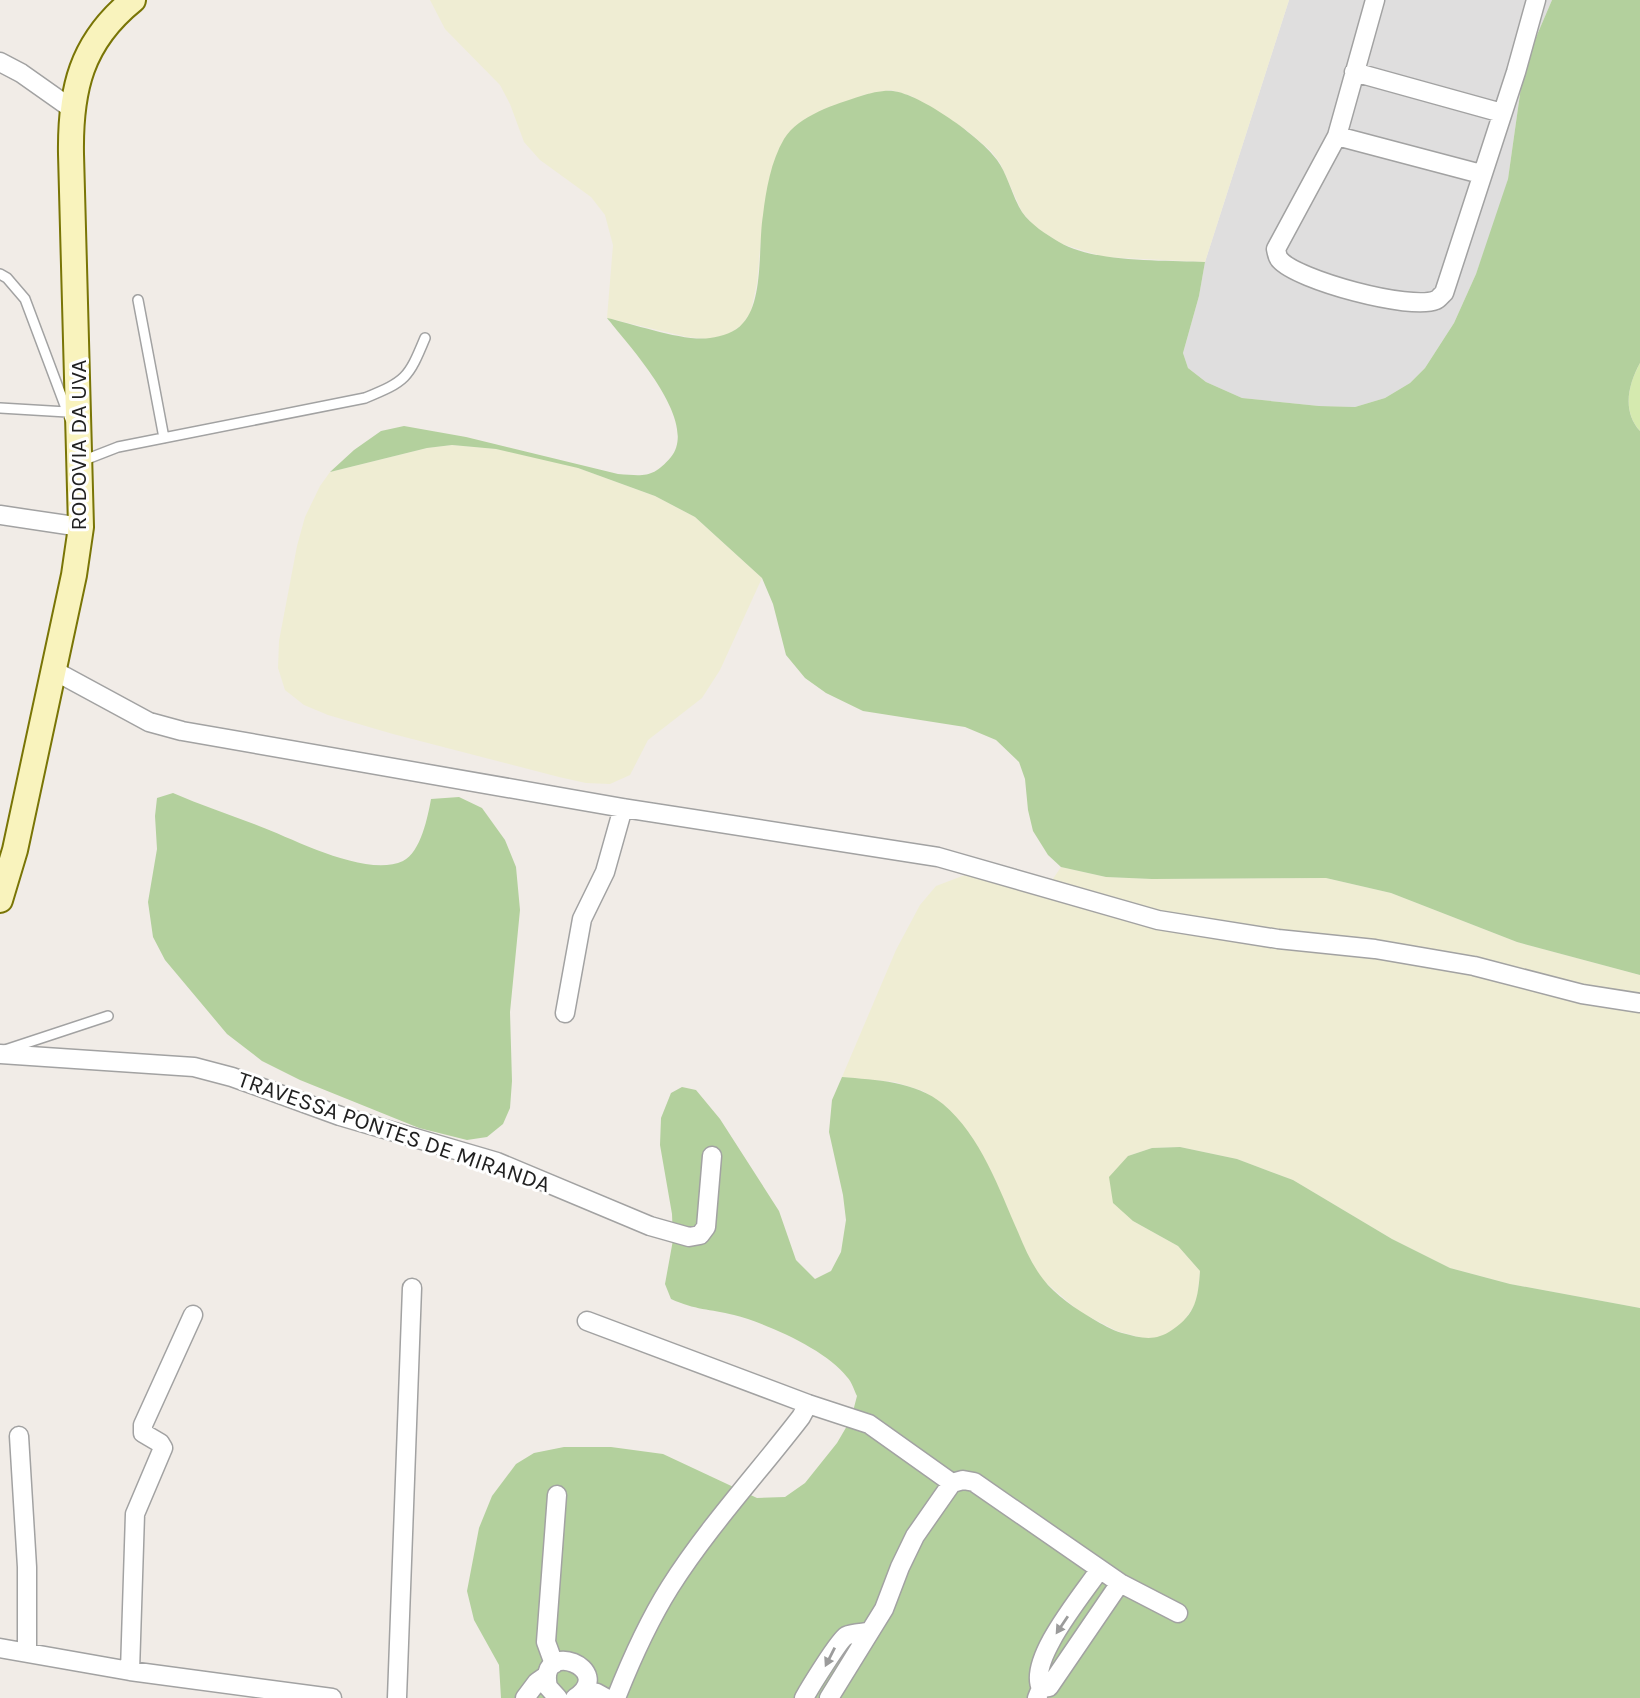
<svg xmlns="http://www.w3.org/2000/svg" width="1640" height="1698" viewBox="0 0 1640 1698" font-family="Karla,sans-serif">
	<rect width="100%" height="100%" fill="#f1ece7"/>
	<!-- residential -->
	<path fill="#dfdede" d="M1289 0H1552L1534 42 1521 87 1508 179 1500 207 1476 274 1454 323 1425 368 1410 383 1385 398 1355 407 1319 406 1242 398 1206 382 1188 368 1183 353 1199 296 1205 262Z"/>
	<!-- farmland -->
	<path fill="#efedd3" d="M430 0H1289L1205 262 1104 257 1062 244 1035 227 1022 212 1000 163 991 151 965 129 911 96 891 90 863 95 763 216 757 283 751 311 743 324 728 335 707 339 687 337 607 318 613 245 605 215 591 197 540 160 524 142 510 104 500 85 445 29Z
		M452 445 496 449 540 457 578 468 655 496 695 517 762 578 720 670 702 698 648 740 630 775 610 784 586 783 559 777 393 734 328 715 304 705 285 690 278 668 279 641 297 546 305 517 320 486 330 472 427 448Z
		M1061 867 1106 877 1152 879 1326 878 1391 893 1517 942 1640 975V1308L1510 1284 1450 1268 1392 1239 1293 1180 1237 1159 1180 1147 1152 1148 1128 1156 1133 1221 1178 1246 1200 1271 1197 1301 1183 1323 1163 1337 1146 1339 1117 1331 1080 1312 1044 1281 1031 1263 994 1178 970 1134 944 1105 923 1091 895 1082 842 1077 896 950 920 905 936 886 965 875 998 881 1042 895Z"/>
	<!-- grass -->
	<path fill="#d5eaaf" d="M1640 363V431C1622 411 1628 385 1640 363Z"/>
	<!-- forest -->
	<path fill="#b3d09d" d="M1552 0H1640V363C1628 385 1622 411 1640 431V975L1517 942 1391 893 1326 878 1152 879 1106 877 1061 867 1048 855 1033 831 1028 810 1025 779 1019 762 996 740 965 727 863 711 826 693 805 678 786 655 773 604 762 578 695 517 655 496 578 468 496 449 452 445 427 448 330 472 354 450 381 431 404 426 466 437 618 474C645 476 653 478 671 457 700 421 628 345 607 318 634 324 684 342 710 338 722 336 735 333 743 323 764 301 758 245 763 215 766 190 771 161 784 139 799 115 836 104 861 96 870 93 884 90 893 91 920 94 981 137 997 160 1008 175 1012 196 1022 212 1031 225 1046 234 1059 242 1094 263 1164 260 1205 262L1199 296 1183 353 1188 368 1206 382 1242 398 1319 406 1355 407 1385 398 1410 383 1425 368 1454 323 1476 274 1508 179 1521 87 1534 42Z
		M173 793C201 805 230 815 259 826 294 839 366 878 403 861 421 852 428 816 431 799L459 797 482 808 505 840 516 867 520 910 510 1012 512 1081 510 1108 503 1124 487 1137 467 1140 419 1128 300 1080 262 1061 227 1034 165 960 153 937 148 902 157 849 155 816 157 798Z
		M842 1077C876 1080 915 1081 943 1104 981 1136 999 1189 1018 1232 1025 1249 1032 1265 1043 1279 1055 1295 1076 1309 1093 1319 1102 1324 1111 1330 1122 1333 1141 1338 1155 1342 1172 1330 1196 1314 1198 1298 1200 1271L1178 1246 1133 1221 1113 1203 1109 1177 1128 1156 1152 1148 1180 1147 1237 1159 1293 1180 1392 1239 1450 1268 1510 1284 1640 1308V1698H501L499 1665 474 1620 467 1591 479 1528 492 1496 516 1464 534 1453 564 1447H611L663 1454 757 1498 785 1497 805 1483 837 1443 851 1419 857 1396C854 1390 852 1382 847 1377 827 1350 766 1323 734 1315 710 1309 695 1310 671 1299L665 1284 673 1240 672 1214 660 1145 661 1118 671 1093 682 1087 696 1090 720 1119 779 1211 796 1260 815 1279 831 1271 841 1252 846 1220 843 1195 829 1132 832 1100Z"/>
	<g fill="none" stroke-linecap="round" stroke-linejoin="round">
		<defs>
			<path id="lane" d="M0 274 7 278 25 299 70 419
				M138 300 164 438
				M0 408 67 412
				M82 461 118 447 365 398C406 381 408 379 425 338
				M5 1050 108 1016"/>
			<path id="street" d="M1375 0 1337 136 1276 249C1277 253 1277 257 1280 260 1297 280 1411 311 1436 300 1439 299 1441 295 1444 293L1516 72 1536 0
				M0 62 21 73 72 109
				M1354 72 1502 113
				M1337 136 1481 174
				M0 515 81 527
				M53 670 149 722 182 731 623 808 938 857 1158 920 1278 939 1375 949 1474 966 1582 994 1640 1003
				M565 1013 582 919 605 872 623 808
				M0 1054 194 1067 232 1077 340 1116 497 1162 650 1226 689 1237 700 1235 706 1227 712 1156
				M587 1321 808 1404 869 1424 952 1483
				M19 1436 27 1567V1651
				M0 1648 130 1671 332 1698
				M554 1664 546 1642 557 1495
				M130 1671 135 1514 163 1448 160 1443 143 1433V1425L193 1315
				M1041 1688 1049 1687 1120 1583
				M584 1691 597 1693 606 1698
				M397 1698 412 1288
				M525 1698 537 1682 547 1675
				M558 1698 548 1687C537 1637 618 1669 575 1698
				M616 1698C631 1660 648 1622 670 1587 708 1527 758 1473 801 1417L808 1404
				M804 1698C809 1689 839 1640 846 1636 852 1633 861 1633 868 1632
				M829 1698 884 1609 900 1567 915 1536 952 1483 963 1480 974 1482 1120 1583 1178 1613
				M1037 1698 1041 1688C1027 1660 1084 1593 1100 1569"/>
			<path id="secondary" d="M0 900 15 850 74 575 81 527 71 154C70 90 81 42 133 0"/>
		</defs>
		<!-- lane casing -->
		<use href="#lane" stroke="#a2a2a2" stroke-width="12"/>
		<!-- street casing -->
		<use href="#street" stroke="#a2a2a2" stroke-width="21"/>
		<!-- secondary casing -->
		<use href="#secondary" stroke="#797506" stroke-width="28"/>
		<!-- lane -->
		<use href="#lane" stroke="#fff" stroke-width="9"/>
		<!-- street -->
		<use href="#street" stroke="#fff" stroke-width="18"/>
		<!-- secondary -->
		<use href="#secondary" stroke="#f9f3bd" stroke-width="24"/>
	</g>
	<!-- one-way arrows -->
	<defs><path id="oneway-solid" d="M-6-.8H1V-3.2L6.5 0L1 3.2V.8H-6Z" transform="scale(1.75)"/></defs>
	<g fill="#9b9b9b">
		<use href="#oneway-solid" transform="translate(1062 1625) rotate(124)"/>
		<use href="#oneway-solid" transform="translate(830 1657) rotate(117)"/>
	</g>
	<g text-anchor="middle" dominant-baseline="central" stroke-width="6" stroke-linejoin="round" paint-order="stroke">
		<!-- street labels -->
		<g font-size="23" fill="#212121" stroke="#fff">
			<text transform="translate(78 445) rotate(-90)">RODOVIA DA UVA</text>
			<text transform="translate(394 1132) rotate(19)">TRAVESSA PONTES DE MIRANDA</text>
		</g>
	</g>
</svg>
